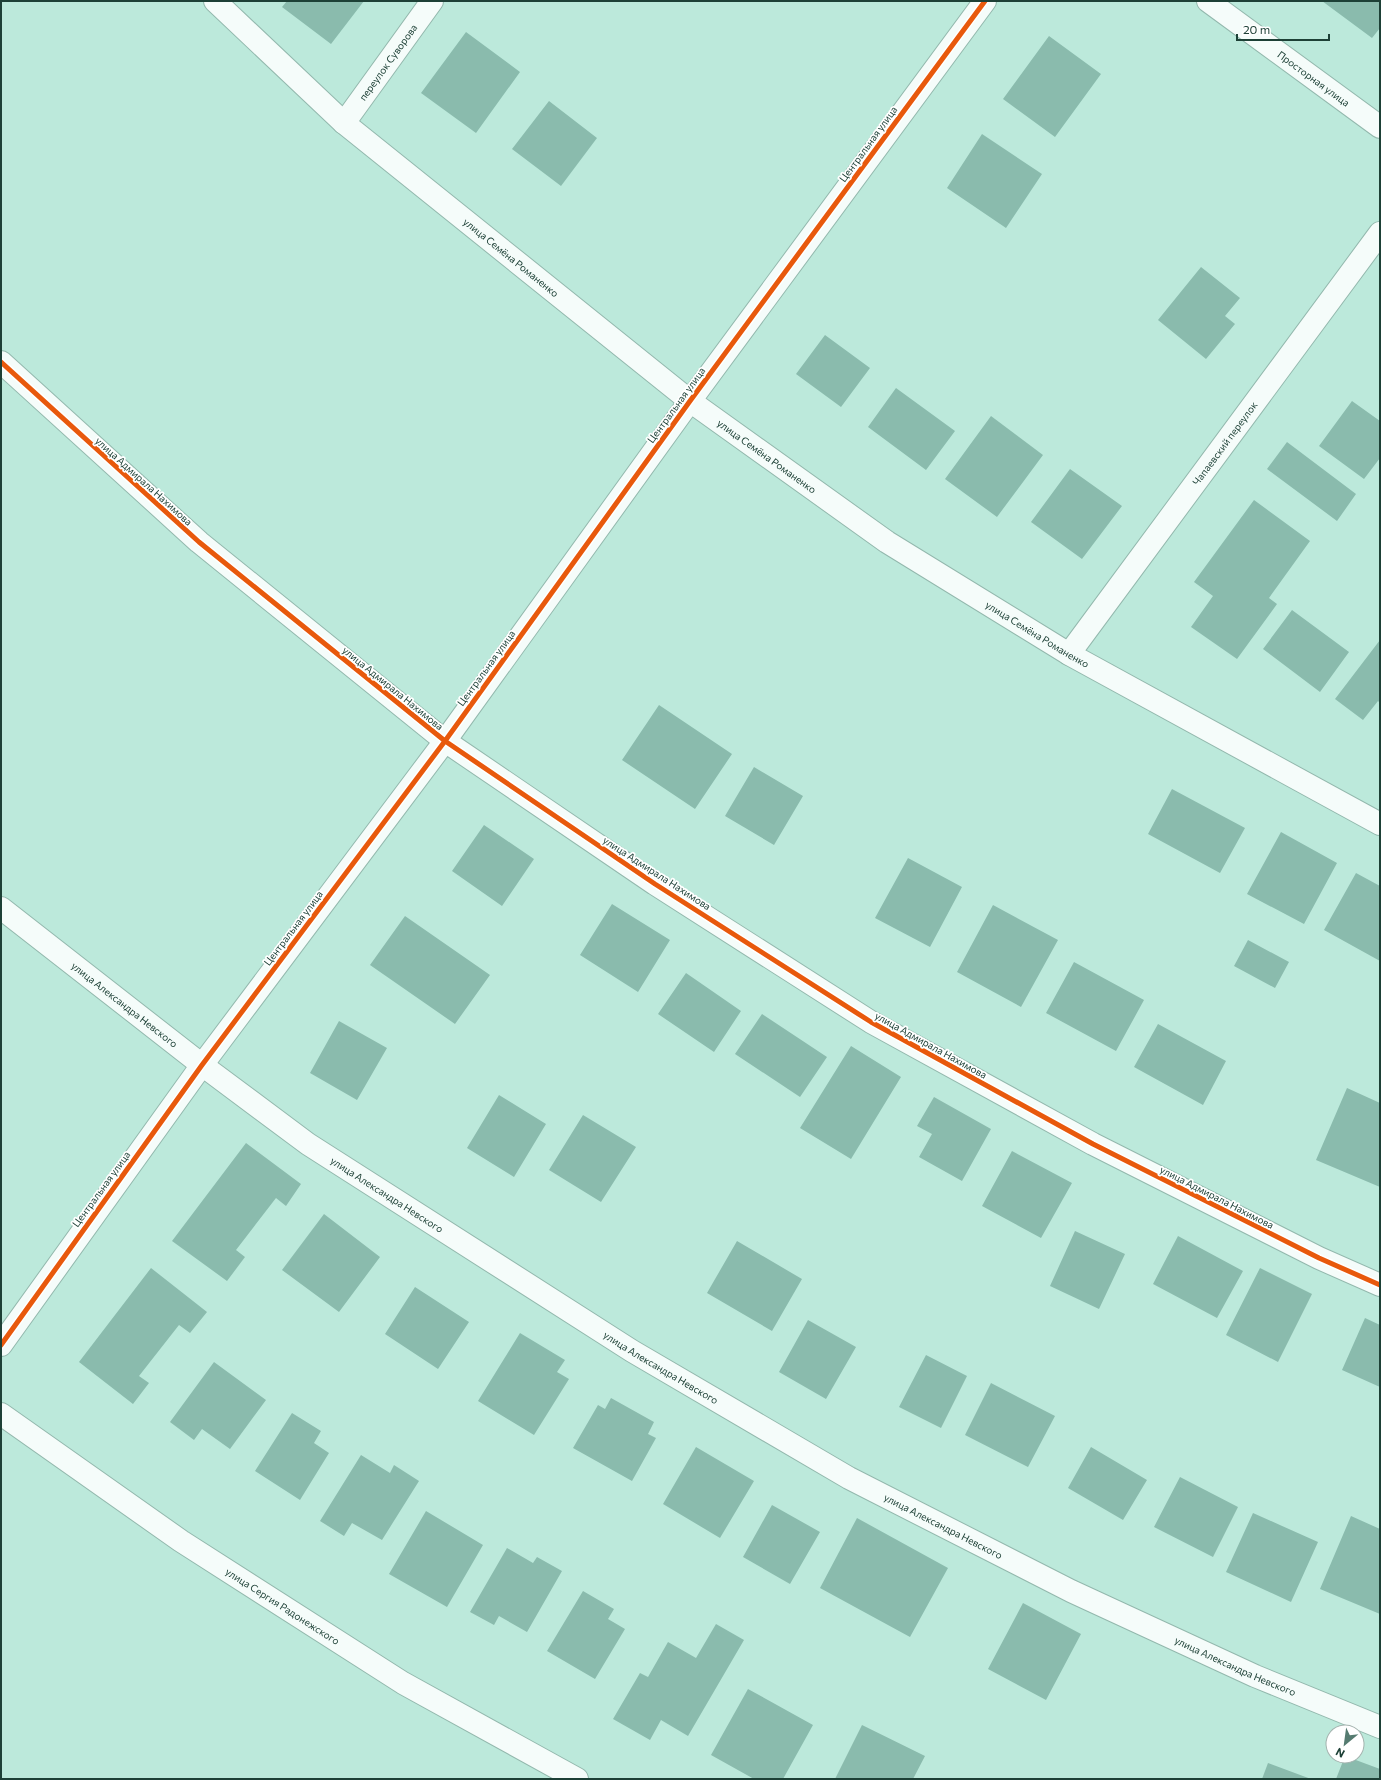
<svg xmlns="http://www.w3.org/2000/svg" width="1381" height="1780" viewBox="0 0 1381 1780" font-family="Commissioner,sans-serif">
	<rect width="100%" height="100%" fill="#bce9db"/>
	<!-- building -->
	<path fill="#8abbad" d="M287 1H364L331 44 282 7Z
		M1322 1H1380V28L1372 38Z
		M466 32 520 72 476 133 421 93Z
		M1049 36 1101 74 1055 137 1003 99Z
		M549 101 597 138 561 186 512 149Z
		M982 134 1042 174 1006 228 947 188Z
		M1201 267 1240 298 1225 316 1235 324 1206 359 1158 320Z
		M825 335 870 368 841 407 796 374Z
		M896 388 955 431 926 470 868 427Z
		M1352 401 1380 421V458L1364 479 1319 446Z
		M991 416 1043 455 997 517 945 479Z
		M1287 442 1356 494 1337 521 1267 469Z
		M1070 469 1122 506 1082 559 1031 522Z
		M1254 500 1310 541 1269 598 1277 604 1237 659 1191 627 1213 596 1194 582Z
		M1292 610 1349 652 1320 692 1263 649Z
		M1380 640V703L1378 701 1363 720 1335 699Z
		M659 705 732 754 695 809 622 760Z
		M754 767 803 796 774 845 725 816Z
		M1172 789 1245 828 1220 873 1148 834Z
		M484 825 534 859 502 906 452 871Z
		M1281 832 1337 863 1304 924 1247 894Z
		M908 858 962 887 930 947 875 918Z
		M1356 873 1380 886V961L1324 930Z
		M612 904 670 940 638 992 580 955Z
		M993 905 1058 940 1021 1007 957 972Z
		M405 916 490 975 455 1024 370 965Z
		M1248 940 1289 962 1275 988 1234 966Z
		M1074 962 1144 1000 1116 1051 1046 1013Z
		M686 973 741 1011 714 1052 658 1014Z
		M762 1014 827 1057 800 1097 735 1054Z
		M339 1021 387 1048 357 1100 310 1073Z
		M1158 1024 1226 1061 1203 1105 1134 1067Z
		M851 1046 901 1077 851 1159 800 1128Z
		M1347 1088 1380 1103V1187L1316 1160Z
		M499 1095 546 1124 514 1177 467 1148Z
		M934 1097 991 1129 962 1181 919 1157 932 1134 917 1126Z
		M583 1115 636 1147 601 1202 549 1170Z
		M246 1143 301 1184 286 1206 276 1198 236 1250 245 1257 227 1281 172 1241Z
		M1012 1151 1072 1183 1041 1238 982 1206Z
		M324 1214 380 1257 339 1312 282 1270Z
		M1075 1231 1125 1254 1099 1309 1050 1286Z
		M1178 1236 1243 1271 1217 1318 1153 1284Z
		M737 1241 802 1279 772 1331 707 1293Z
		M151 1268 207 1312 190 1333 179 1325 139 1376 149 1383 133 1404 79 1362Z
		M1260 1268 1312 1294 1278 1362 1226 1335Z
		M415 1287 469 1322 438 1369 385 1334Z
		M1365 1318 1380 1325V1387L1342 1370Z
		M808 1320 856 1347 826 1399 779 1372Z
		M520 1333 565 1360 557 1372 569 1379 534 1435 478 1401Z
		M926 1355 967 1376 941 1428 899 1407Z
		M214 1362 266 1400 230 1449 202 1429 194 1440 170 1422Z
		M991 1383 1055 1416 1028 1467 965 1435Z
		M611 1398 654 1422 648 1434 656 1438 632 1481 573 1448 598 1405 605 1409Z
		M292 1413 321 1431 314 1443 329 1453 300 1500 255 1471Z
		M696 1447 754 1481 720 1538 663 1504Z
		M1091 1447 1147 1480 1123 1520 1068 1488Z
		M361 1455 390 1473 394 1465 419 1481 382 1540 352 1523 344 1536 320 1521Z
		M1180 1477 1238 1507 1213 1557 1154 1527Z
		M772 1505 820 1532 790 1584 743 1557Z
		M426 1511 483 1545 447 1607 389 1574Z
		M1253 1513 1318 1542 1291 1602 1226 1572Z
		M1351 1516 1380 1529V1614L1320 1589Z
		M857 1518 948 1568 910 1637 820 1588Z
		M507 1548 533 1563 537 1557 562 1571 527 1632 499 1616 494 1625 470 1612Z
		M583 1591 614 1609 608 1619 625 1629 595 1679 547 1651Z
		M1023 1603 1081 1634 1046 1700 988 1669Z
		M716 1624 744 1640 688 1736 661 1720 650 1740 613 1719 640 1673 648 1677 668 1642 696 1658Z
		M748 1689 813 1725 783 1779H754L711 1755Z
		M862 1725 925 1756 913 1779H835Z
		M1345 1756 1380 1769V1779H1336Z
		M1268 1763 1311 1779H1262Z"/>
	<g fill="none" stroke-linecap="round" stroke-linejoin="round">
		<defs>
			<g id="street">
				<path id="s1" d="M215 1 344 123 690 401 887 542 1069 654 1380 824"/>
				<path id="s2" d="M1208 1 1380 127"/>
				<path id="s3" d="M344 123 432 1"/>
				<path d="M1 362 199 542 445 741 655 884 871 1022 1093 1144 1319 1258 1380 1285"/>
				<path id="s4" d="M1069 654 1380 233"/>
				<path id="s5" d="M1 908 202 1065 308 1144 632 1351 849 1478 1071 1591 1255 1676 1380 1727"/>
				<path d="M1 1345 202 1065 445 741 690 401 985 1"/>
				<path id="s6" d="M1 1414 181 1541 403 1683 577 1779"/>
			</g>
		</defs>
		<!-- street casing -->
		<use href="#street" stroke="#93b8ad" stroke-width="24"/>
		<!-- street -->
		<use href="#street" stroke="#f5fcfa" stroke-width="22"/>
		<defs>
			<path id="cycleway" d="M1 362 199 542 445 741 655 884 871 1022 1093 1144 1319 1258 1380 1285
				M1 1345 202 1065 445 741 690 401 985 1"/>
		</defs>
		<!-- cycleway casing -->
		<use href="#cycleway" stroke="#fff" stroke-width="8"/>
		<!-- cycleway -->
		<use href="#cycleway" stroke="#e8590c" stroke-width="5"/>
	</g>
	<g text-anchor="middle" dominant-baseline="central" stroke-width="3.5" stroke-linejoin="round" paint-order="stroke">
		<!-- street labels -->
		<g font-size="10" fill="#1d4036" stroke="#fff">
			<text stroke="none"><textPath href="#s3" startOffset="75">переулок Суворова</textPath></text>
			<text stroke="none"><textPath href="#s2" startOffset="131">Просторная улица</textPath></text>
			<text transform="translate(868 144) rotate(-54)">Центральная улица</text>
			<text stroke="none"><textPath href="#s1" startOffset="392">улица Семёна Романенко</textPath></text>
			<text transform="translate(676 405) rotate(-54)">Центральная улица</text>
			<text stroke="none"><textPath href="#s4" startOffset="262">Чапаевский переулок</textPath></text>
			<text stroke="none"><textPath href="#s1" startOffset="716">улица Семёна Романенко</textPath></text>
			<text transform="translate(144 481) rotate(42)">улица Адмирала Нахимова</text>
			<text stroke="none"><textPath href="#s1" startOffset="1040">улица Семёна Романенко</textPath></text>
			<text transform="translate(486 668) rotate(-54)">Центральная улица</text>
			<text transform="translate(393 688) rotate(39)">улица Адмирала Нахимова</text>
			<text transform="translate(657 873) rotate(33)">улица Адмирала Нахимова</text>
			<text transform="translate(293 928) rotate(-53)">Центральная улица</text>
			<text stroke="none"><textPath href="#s5" startOffset="157">улица Александра Невского</textPath></text>
			<text transform="translate(931 1045) rotate(29)">улица Адмирала Нахимова</text>
			<text transform="translate(101 1189) rotate(-54)">Центральная улица</text>
			<text stroke="none"><textPath href="#s5" startOffset="481">улица Александра Невского</textPath></text>
			<text transform="translate(1217 1197) rotate(27)">улица Адмирала Нахимова</text>
			<text stroke="none"><textPath href="#s5" startOffset="805">улица Александра Невского</textPath></text>
			<text stroke="none"><textPath href="#s5" startOffset="1129">улица Александра Невского</textPath></text>
			<text stroke="none"><textPath href="#s6" startOffset="341">улица Сергия Радонежского</textPath></text>
			<text stroke="none"><textPath href="#s5" startOffset="1453">улица Александра Невского</textPath></text>
		</g>
	</g>
	<!-- border -->
	<rect width="1381" height="1780" fill="none" stroke="#1d4036" stroke-width="4"/>
	<!-- north arrow -->
	<g transform="translate(1345 1744) rotate(209)"><circle r="19" fill="#ffffff" stroke="#a5b3af"/>
	<path d="M0-3L7 15L0 10L-7 15Z" fill="#557b70"/>
	<text y="-6" font-size="11" font-weight="bold" text-anchor="middle" fill="#1d4036">N</text>
	</g>
	<!-- scale -->
	<path d="M1237 34v6h92v-6" fill="none" stroke="#1d4036" stroke-width="2"/>
	<text x="1243" y="34" font-size="12" fill="#1d4036" stroke="#ffffff" stroke-width="3" paint-order="stroke">20 m</text>
</svg>
